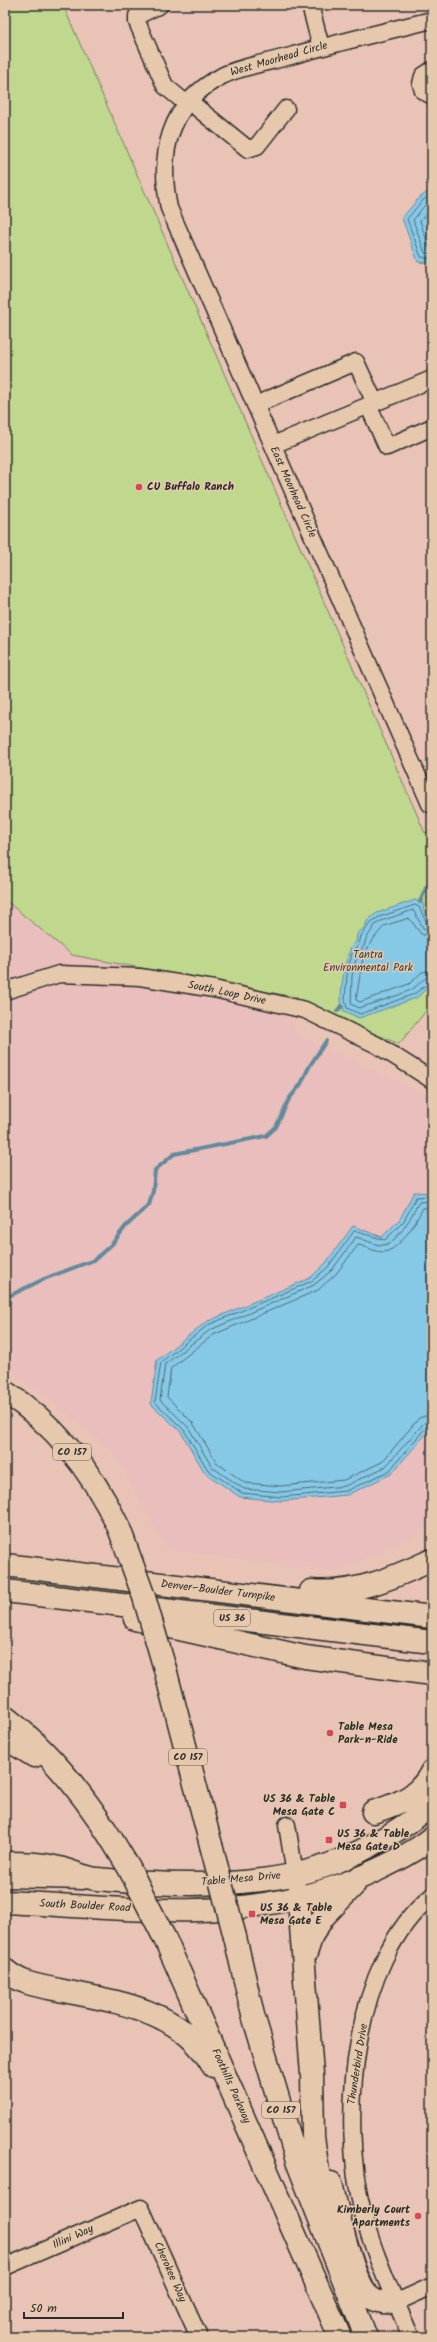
<svg xmlns="http://www.w3.org/2000/svg" width="437" height="2342" viewBox="0 0 437 2342" font-family="Kalam,sans-serif">
	<rect width="100%" height="100%" fill="#e8c3b6"/>
	<filter id="ink" filterUnits="userSpaceOnUse"><feTurbulence type="fractalNoise" baseFrequency=".025" numOctaves="2"/><feDisplacementMap in="SourceGraphic" scale="8" xChannelSelector="R" yChannelSelector="G"/><feConvolveMatrix kernelMatrix="1 2 1 2 8 2 1 2 1" color-interpolation-filters="sRGB"/></filter>
	<g filter="url(#ink)">
		<!-- built -->
		<path fill="#e9bebc" d="M5 5H63L425 834 298 951 293 1033 432 1098V1527L338 1571 168 1549 112 1450 5 1365Z"/>
		<!-- green -->
		<path fill="#bfd88e" stroke="#75825c" d="M5 5H63L425 833 432 830V1009L426 1011 399 1044 318 1010 295 997 72 955 5 900Z"/>
		<!-- water -->
		<path fill="#86c9e7" stroke="#628a9c" d="M432 189V263L418 262 402 218 419 198Z
			M415 900 423 903 424 911 432 925V984L416 998 359 1018 344 1011C343 1008 341 1003 341 999 341 987 346 947 356 942L357 934 364 928 368 920 377 913Z
			M414 1192 432 1193 431 1428 391 1474 347 1495 281 1501 240 1497 205 1473 181 1432 151 1404 157 1360 206 1322 310 1278 325 1264 353 1226 382 1237 400 1219Z"/>
		<g fill="none" stroke-linecap="round" stroke-linejoin="round">
			<!-- shore -->
			<path stroke="#4f6a76" stroke-width="1" d="M432 194 422 201 407 219 421 257 432 259
				M432 200 425 205 413 220 425 253 432 254
				M432 207 420 221 429 247 432 248
				M432 926 427 924 419 907 415 905 379 917 371 922 361 936 359 944 352 953 347 975 345 999 347 1008 360 1014 414 994 432 981
				M432 931 423 928 413 910 381 921 375 925 366 939 364 946 357 955 352 976 351 1004 359 1008C371 1004 405 994 414 988 420 983 424 977 432 976
				M432 937 421 934 409 918 384 926 371 942 363 957 356 1000 360 1002 409 984 422 972 432 970
				M432 1196 416 1197 404 1221 385 1240 354 1231 328 1267 312 1281 208 1325 161 1362 155 1402 184 1430 208 1470 242 1493 281 1497 346 1491 389 1471 427 1426 432 1425
				M432 1201 419 1202C413 1213 396 1248 380 1245 372 1244 364 1239 356 1237L332 1270 314 1285 210 1330 165 1364 160 1400 188 1427 212 1467 244 1489 281 1492 345 1486 385 1467 424 1423 432 1420
				M432 1207 423 1208C416 1221 400 1251 383 1252 374 1252 366 1246 358 1245L336 1274 318 1290 213 1335 171 1368 167 1397 193 1423 217 1463 245 1483 281 1486 344 1480 382 1462 419 1418 432 1414"/>
			<!-- stream -->
			<path stroke="#628a9c" stroke-width="4" d="M420 902 426 888 432 882
				M337 1011 342 1006
				M5 1298 44 1279 94 1260 112 1244 126 1226 149 1205 153 1191 155 1170 174 1154 266 1136 276 1127 289 1099 301 1084 309 1067 326 1041"/>
			<defs>
				<path id="minor" d="M160 5 137 16V22L165 86 188 105
					M310 5 321 47
					M432 20C386 31 340 42 294 55 275 61 238 67 222 76 168 104 158 154 169 208L430 804 432 803
					M432 70 423 76 421 84 423 91 432 96
					M190 102 248 149 257 146 286 109
					M255 405 356 362 375 403
					M368 405 387 447 432 427
					M273 445 432 379
					M5 991 59 974 140 977 214 989 305 1010 377 1045 432 1080
					M287 1825 299 1899
					M5 2267 141 2208 199 2337
					M397 2302 432 2286
					M411 2337C394 2297 374 2256 363 2213 339 2120 352 1960 432 1896"/>
				<path id="major" d="M5 1877 83 1879"/>
				<path id="highway" d="M5 1392C57 1425 93 1473 119 1528
					M5 1565 432 1617
					M5 1591 432 1642
					M311 1591C354 1595 393 1578 432 1560
					M135 1619 305 1657 432 1674
					M165 1669 211 1845
					M5 1717C49 1751 83 1793 112 1840
					M5 1738 34 1756
					M373 1812C398 1804 420 1796 432 1771
					M5 1863C22 1863 42 1863 59 1868 71 1871 85 1878 97 1879 169 1886 269 1889 336 1862 371 1848 403 1828 432 1805
					M299 1899 312 2075 313 2137 323 2205
					M5 1902C133 1908 257 1928 377 1870 396 1861 416 1851 432 1838
					M235 1937 253 2015 297 2161 366 2337
					M165 1939 340 2337
					M306 1953 312 1935 324 1916 354 1885
					M5 1970C21 1984 39 1986 59 1990 117 2002 181 2009 213 2066
					M331 2183C336 2205 354 2286 370 2297 378 2303 388 2303 397 2302"/>
			</defs>
			<!-- minor casing -->
			<use href="#minor" stroke="#2b2b2b" stroke-width="19"/>
			<!-- major casing -->
			<use href="#major" stroke="#2b2b2b" stroke-width="23"/>
			<!-- highway casing -->
			<use href="#highway" stroke="#2b2b2b" stroke-width="25"/>
			<!-- minor -->
			<use href="#minor" stroke="#e6c9ad" stroke-width="16"/>
			<!-- major -->
			<use href="#major" stroke="#e6c9ad" stroke-width="20"/>
			<!-- highway -->
			<use href="#highway" stroke="#e6c9ad" stroke-width="22"/>
			<defs>
				<path id="highway-bridge" d="M119 1528 144 1597 165 1669
					M112 1840 129 1868 165 1939
					M211 1845 235 1937"/>
			</defs>
			<!-- highway-bridge casing -->
			<use href="#highway-bridge" stroke="#2b2b2b" stroke-width="25" stroke-linecap="butt"/>
			<!-- highway-bridge -->
			<use href="#highway-bridge" stroke="#e6c9ad" stroke-width="22"/>
		</g>
	</g>
	<!-- markers -->
	<g fill="#d1495b" stroke="#e6c9ad" stroke-width="1.5">
		<circle cx="139" cy="487" r="4"/>
		<circle cx="330" cy="1733" r="4"/>
		<rect x="339" y="1801" width="8" height="8" rx="2"/>
		<rect x="325" y="1836" width="8" height="8" rx="2"/>
		<rect x="248" y="1910" width="8" height="8" rx="2"/>
		<circle cx="418" cy="2216" r="4"/>
	</g>
	<g text-anchor="middle" dominant-baseline="central" stroke-width="3" stroke-linejoin="round" paint-order="stroke">
		<!-- shield labels -->
		<g fill="#e6c9ad" stroke="#635a52" stroke-width="1">
			<rect x="53" y="1444" width="38" height="16" rx="3"/>
			<rect x="214" y="1610" width="36" height="16" rx="3"/>
			<rect x="169" y="1749" width="38" height="16" rx="3"/>
			<rect x="262" y="2102" width="38" height="16" rx="3"/>
		</g>
		<g font-size="10" font-weight="bold" fill="#2b2b2b">
			<text x="72" y="1452">CO 157</text>
			<text x="232" y="1618">US 36</text>
			<text x="188" y="1757">CO 157</text>
			<text x="281" y="2110">CO 157</text>
		</g>
		<!-- street labels -->
		<g font-size="11" fill="#2b2b2b" stroke="#e6c9ad">
			<text transform="translate(279 59) rotate(-16)">West Moorhead Circle</text>
			<text transform="translate(293 492) rotate(66)">East Moorhead Circle</text>
			<text transform="translate(227 993) rotate(12)">South Loop Drive</text>
			<text transform="translate(218 1591) rotate(7)">Denver–Boulder Turnpike</text>
			<text transform="translate(241 1879) rotate(-5)">Table Mesa Drive</text>
			<text transform="translate(85 1906) rotate(3)">South Boulder Road</text>
			<text transform="translate(358 2064) rotate(-81)">Thunderbird Drive</text>
			<text transform="translate(231 2086) rotate(66)">Foothills Parkway</text>
			<text transform="translate(73 2237) rotate(-24)">Illini Way</text>
			<text transform="translate(170 2272) rotate(66)">Cherokee Way</text>
		</g>
		<!-- poi labels -->
		<g font-size="11" font-weight="bold" fill="#2b2b2b" stroke="#e6c9ad" text-anchor="start">
			<text x="147" y="487">CU Buffalo Ranch</text>
			<text x="338" y="1727">Table Mesa<tspan x="338" dy="13">Park-n-Ride</tspan></text>
			<text x="335" y="1799" text-anchor="end">US 36 &amp; Table<tspan x="335" dy="13">Mesa Gate C</tspan></text>
			<text x="337" y="1834">US 36 &amp; Table<tspan x="337" dy="13">Mesa Gate D</tspan></text>
			<text x="260" y="1908">US 36 &amp; Table<tspan x="260" dy="13">Mesa Gate E</tspan></text>
			<text x="410" y="2210" text-anchor="end">Kimberly Court<tspan x="410" dy="13">Apartments</tspan></text>
		</g>
		<!-- park labels -->
		<g font-size="11" fill="#3a3c35" stroke="#e6c9ad">
			<text x="368" y="955">Tantra<tspan x="368" dy="13">Environmental Park</tspan></text>
		</g>
	</g>
	<!-- margin -->
	<rect width="437" height="2342" fill="none" stroke="#e6c9ad" stroke-width="20"/>
	<rect x="10" y="10" width="417" height="2322" fill="none" stroke="#2b2b2b" stroke-width="1.5" filter="url(#ink)"/>
	<!-- scale -->
	<path d="M24 2312v6h99v-6" fill="none" stroke="#2b2b2b" stroke-width="2"/>
	<text x="30" y="2312" font-size="12" fill="#2b2b2b" stroke="#e6c9ad" stroke-width="3" paint-order="stroke">50 m</text>
</svg>
